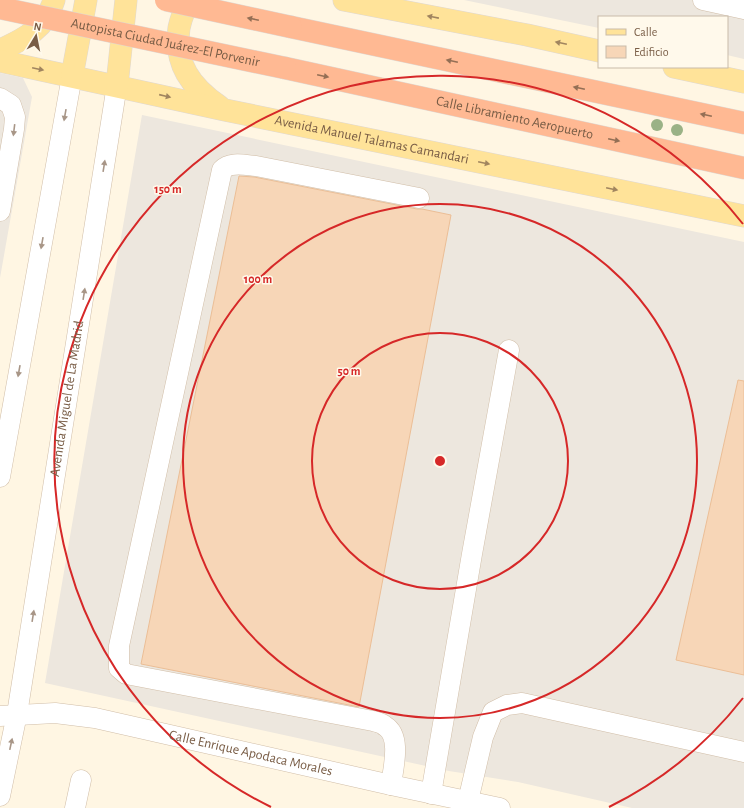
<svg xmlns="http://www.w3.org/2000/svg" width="744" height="808" viewBox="0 0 744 808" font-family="'Alegreya Sans',sans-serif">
	<rect width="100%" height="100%" fill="#fff6e3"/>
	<!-- industrial -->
	<path fill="#ede7de" d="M464 0H744V59L727 55V17H599V28Z
		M0 73 23 78 32 97 0 278Z
		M142 115 744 242V808H632L518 782 449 771 45 683Z"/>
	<!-- building -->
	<path fill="#f7d6b7" stroke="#ebbe96" d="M239 176 254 177 417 209H422L451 215 359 707 141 664Z
		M738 380 744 381V675L676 660Z"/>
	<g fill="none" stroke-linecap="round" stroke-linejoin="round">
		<defs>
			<g id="minor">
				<path d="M703 0 744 9"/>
				<path d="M0 98 11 105 15 117 14 129 0 211"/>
				<path d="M0 477 72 76"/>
				<path id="s1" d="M0 716 55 713 95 718 391 785 500 808"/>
				<path d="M391 785C393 769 402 736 385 726 382 723 377 722 373 721L126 674 119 668V646L222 170C230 161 245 165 256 166L419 198"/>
				<path d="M431 794 472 554 509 350"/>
				<path id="s2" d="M0 796 17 714 117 85"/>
				<path d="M468 801 483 737 493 712 507 705 522 703 744 752"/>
				<path d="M75 808 81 780"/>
			</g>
			<g id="major">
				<path d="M191 0C184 8 181 19 179 28 174 64 191 87 219 106"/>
				<path d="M344 0 527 35 599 51"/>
				<path d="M0 50C25 39 46 28 54 0"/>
				<path id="s3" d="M0 61 225 110 744 216"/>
				<path d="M674 67 744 82"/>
				<path d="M72 76 86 0"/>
				<path d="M117 85 126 0"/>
			</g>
			<g id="highway">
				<path d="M291 27 744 123"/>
				<path id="s4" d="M285 68 744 168"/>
			</g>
		</defs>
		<!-- minor casing -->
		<use href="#minor" stroke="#d1bea8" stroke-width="21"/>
		<!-- major casing -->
		<use href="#major" stroke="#dfd8d3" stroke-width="23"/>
		<!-- highway casing -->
		<use href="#highway" stroke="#dfd8d3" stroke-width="23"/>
		<!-- minor -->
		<use href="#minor" stroke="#fff" stroke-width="20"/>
		<!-- major -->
		<use href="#major" stroke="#ffe399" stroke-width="22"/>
		<!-- highway -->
		<use href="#highway" stroke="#ffb993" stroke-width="22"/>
		<defs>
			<g id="highway-bridge">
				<path d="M166 0 291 27"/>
				<path id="s5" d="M0 8 285 68"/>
			</g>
		</defs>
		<!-- highway-bridge casing -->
		<use href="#highway-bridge" stroke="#dfd8d3" stroke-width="23" stroke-linecap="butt"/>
		<!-- highway-bridge -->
		<use href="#highway-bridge" stroke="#ffb993" stroke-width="22"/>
	</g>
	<!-- trees -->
	<g fill="#9ab286">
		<circle cx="657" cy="125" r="6"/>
		<circle cx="677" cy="130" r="6"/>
	</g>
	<!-- one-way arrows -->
	<defs><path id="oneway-solid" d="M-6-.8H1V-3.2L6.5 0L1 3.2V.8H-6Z"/></defs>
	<g fill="#a1855f">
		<use href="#oneway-solid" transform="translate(433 17) rotate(-169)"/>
		<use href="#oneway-solid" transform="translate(561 43) rotate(-168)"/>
		<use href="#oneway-solid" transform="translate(38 69) rotate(12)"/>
		<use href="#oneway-solid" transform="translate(165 96) rotate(13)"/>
		<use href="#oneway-solid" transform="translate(484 163) rotate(12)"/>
		<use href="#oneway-solid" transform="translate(612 189) rotate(12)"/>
	</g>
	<g fill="#946f55">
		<use href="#oneway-solid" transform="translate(253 19) rotate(-168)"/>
		<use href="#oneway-solid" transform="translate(452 61) rotate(-168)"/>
		<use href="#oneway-solid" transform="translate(323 76) rotate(12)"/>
		<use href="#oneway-solid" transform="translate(579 88) rotate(-168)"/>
		<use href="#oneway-solid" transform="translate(706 115) rotate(-168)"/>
		<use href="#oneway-solid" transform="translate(614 140) rotate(12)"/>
	</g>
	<g fill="#a89687">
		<use href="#oneway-solid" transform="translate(65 115) rotate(100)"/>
		<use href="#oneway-solid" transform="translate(14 130) rotate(97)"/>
		<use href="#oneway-solid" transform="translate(104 166) rotate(-81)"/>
		<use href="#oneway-solid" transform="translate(42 243) rotate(100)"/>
		<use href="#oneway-solid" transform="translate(84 294) rotate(-81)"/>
		<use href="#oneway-solid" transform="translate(19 371) rotate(100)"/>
		<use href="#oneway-solid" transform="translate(33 616) rotate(-81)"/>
		<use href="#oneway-solid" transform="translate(11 744) rotate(-78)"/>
	</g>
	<!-- distance rings -->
	<g fill="none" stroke="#d62828" stroke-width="2">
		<circle cx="440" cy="461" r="128"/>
		<circle cx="440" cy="461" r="257"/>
		<path d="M743 698A385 385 0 0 1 609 807M271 807A385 385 0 1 1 743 224"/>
	</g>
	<g text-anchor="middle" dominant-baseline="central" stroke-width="3" stroke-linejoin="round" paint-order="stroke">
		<!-- street labels -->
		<g font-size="14" fill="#795d46" stroke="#fff9eb">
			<text stroke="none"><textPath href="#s5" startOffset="169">Autopista Ciudad Juárez-El Porvenir</textPath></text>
			<text stroke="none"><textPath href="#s4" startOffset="235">Calle Libramiento Aeropuerto</textPath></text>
			<text stroke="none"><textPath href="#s3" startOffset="380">Avenida Manuel Talamas Camandari</textPath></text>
			<text stroke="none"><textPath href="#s2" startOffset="403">Avenida Miguel de La Madrid</textPath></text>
			<text stroke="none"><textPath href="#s1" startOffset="255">Calle Enrique Apodaca Morales</textPath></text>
		</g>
	</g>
	<circle cx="440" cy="461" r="6" fill="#d62828" stroke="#fff9eb" stroke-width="2"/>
	<g font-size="12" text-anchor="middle" font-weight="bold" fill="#d62828" stroke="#fff9eb" stroke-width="3" stroke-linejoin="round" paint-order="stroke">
		<text x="168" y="193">150 m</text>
		<text x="258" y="283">100 m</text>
		<text x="349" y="375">50 m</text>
	</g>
	<!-- legend -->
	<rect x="598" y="16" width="130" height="52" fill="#fff9eb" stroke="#c9bba9"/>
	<rect x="606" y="29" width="20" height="6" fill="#ffe399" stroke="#c9bba9"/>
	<text x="634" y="36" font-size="12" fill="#795d46">Calle</text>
	<rect x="606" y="46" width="20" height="12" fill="#f7d6b7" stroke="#c9bba9"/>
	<text x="634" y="56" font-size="12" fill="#795d46">Edificio</text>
	<!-- north arrow -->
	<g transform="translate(36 36) rotate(10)" stroke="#fff9eb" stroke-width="3" paint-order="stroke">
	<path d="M0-3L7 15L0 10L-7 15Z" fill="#795d46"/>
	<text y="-6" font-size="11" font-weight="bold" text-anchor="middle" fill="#795d46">N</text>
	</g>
</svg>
